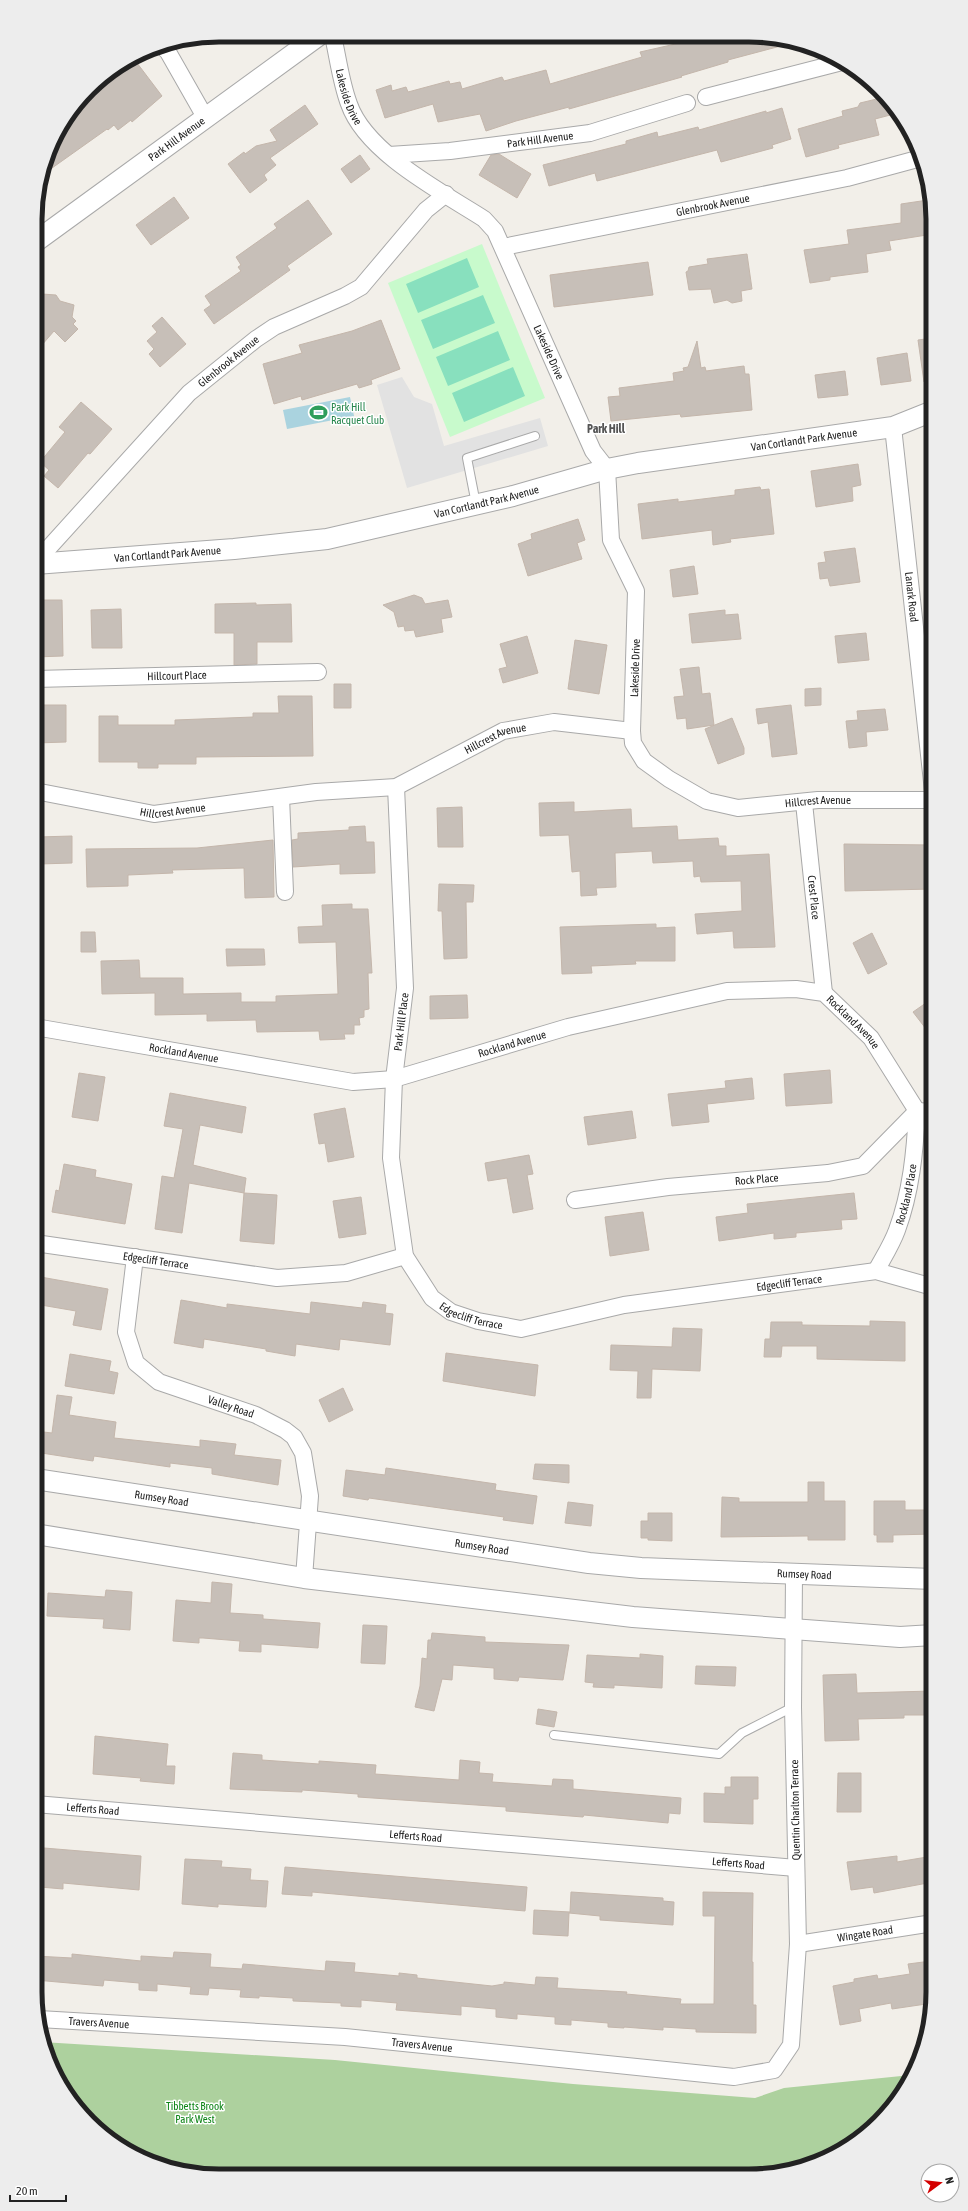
<svg xmlns="http://www.w3.org/2000/svg" width="968" height="2211" viewBox="0 0 968 2211" font-family="'Asap Condensed',sans-serif">
	<rect width="100%" height="100%" fill="#f2efe9"/>
	<!-- forest -->
	<path fill="#add19e" d="M42 2042 335 2060 573 2084 755 2098 784 2088 911 2075 895 2104 852 2145 797 2170 749 2176 183 2173 137 2157 97 2130 66 2094Z"/>
	<!-- park -->
	<path fill="#c8facc" d="M482 244 545 398 450 437 388 283Z"/>
	<!-- pitch -->
	<path fill="#88e0be" d="M467 258 479 287 418 313 406 284Z
		M483 295 495 323 433 349 421 320Z
		M498 331 510 360 448 386 436 357Z
		M513 367 525 396 464 422 452 393Z"/>
	<!-- parking -->
	<path fill="#e2e2e2" d="M402 377 414 397 432 404 444 446 540 418 548 446 407 488 377 385Z"/>
	<!-- water -->
	<path fill="#aad3df" d="M350 397 354 416 287 429 283 410Z"/>
	<!-- building -->
	<path fill="#c7bfb8" stroke="#c4b6ab" d="M702 38H785L792 41V43L728 60V62L681 76 682 77 569 109V107L516 121 486 131 480 114 438 122 433 104 385 118 376 90 391 85 392 91 406 87 408 92 449 81 450 84 460 82 462 89 502 77 504 81 546 70 550 84 642 57 640 52Z
		M134 59 162 96 132 122 131 120 118 130 114 125 108 130 107 129 45 173 54 137 79 104 98 90 96 88Z
		M885 97 898 113 875 119 879 135 838 145 839 148 806 157 798 129 843 116 842 111 858 107 860 103Z
		M305 105 318 124 270 158 276 165 264 175 267 180 250 193 228 164 244 152 245 154 256 146 277 141 270 130Z
		M782 108 791 139 772 145 773 148 721 162 717 150 597 181 595 173 549 186 543 165 626 144V141L657 132 658 137 698 127 699 130 766 111V113Z
		M499 154 531 174 517 198 479 175 491 155Z
		M360 155 370 169 351 183 341 169Z
		M174 197 189 218 151 245 136 225Z
		M308 200 332 234 287 266 290 270 214 324 204 310 211 305 205 296 241 271 238 267 241 265 236 257 277 228 274 224Z
		M928 200 933 234 889 241 891 250 866 254 868 272 830 277V280L810 283 804 250 849 244 847 230 901 223V204Z
		M747 254 752 289 741 291 742 301 732 303 727 300 714 303 711 289 689 290 686 272 688 271 689 267 708 264 707 259Z
		M648 262 653 295 554 307 550 275Z
		M42 294 56 295 60 301 74 305 72 317 76 321 73 324 78 329 65 342 54 331 35 353V299Z
		M162 317 186 344 160 367 149 354 154 349 147 341 157 332 152 326Z
		M381 320 400 369 371 380 372 384 359 388 357 384 302 400 301 396 274 404 263 364 302 353 299 345 352 331Z
		M933 338V381L924 382 918 340Z
		M697 341 701 368 705 367 706 371 744 366 745 374H749L752 410 681 417 680 414 611 421 608 397 620 396 619 388 674 381 673 373 684 371 683 368 688 367Z
		M907 353 911 381 881 385 877 358Z
		M845 371 848 395 818 398 815 375Z
		M81 402 112 429 90 454 88 453 58 488 44 476 49 470 40 462 65 432 59 427Z
		M858 464 861 485 852 487 853 501 816 507 811 471Z
		M760 487 761 490 769 489 774 534 730 539 731 542 713 545 712 530 642 539 638 504 678 499V502L735 495V490Z
		M578 519 585 540 577 543 582 559 528 576 518 544 532 539 531 534Z
		M855 548 860 582 830 586 828 578 820 579 818 563 826 562 824 552Z
		M694 566 698 594 673 597 670 570Z
		M414 595 422 598 425 604 448 600 452 617 441 619 443 632 416 637 414 630 405 631 404 626 398 627 394 612 383 605Z
		M35 600H62L63 656 35 657Z
		M256 603V605L291 604 292 642H257V664L234 665V633H215V604Z
		M121 609 122 648H92L91 610Z
		M725 610V615L738 614 741 639 692 643 689 614Z
		M866 633 869 660 838 663 835 636Z
		M527 636 538 673 503 683 499 669 507 667 500 644Z
		M575 640 607 645 599 694 568 689Z
		M699 667 702 694 710 693 714 725 687 729 686 718 677 719 674 697 684 696 680 669Z
		M334 684H351V708H334Z
		M821 688V705L805 706V689Z
		M278 696H312L313 756 196 757V764H158V768H138V762H99V716H118V725H175V720L253 717V713H279Z
		M35 705H66V742L36 743Z
		M791 705 797 754 772 757 768 722 758 724 756 709Z
		M885 709 888 730 866 732 867 746 849 748 846 721 858 720 857 711Z
		M732 718 744 748V754L718 764 705 729Z
		M574 802V812L631 809 632 828 677 826 678 840 718 838 719 846H726V856L769 854 775 947 734 948 733 931 697 934 695 914 742 911 741 881 701 882 700 876 694 877 693 861 653 863 652 851 615 853 616 887 596 888 597 895 581 896 580 871 572 872 569 835 540 836 539 803Z
		M462 807 463 847H438L437 808Z
		M365 826 366 842H374L375 873 340 874V864L293 867 292 840 298 839V833L349 830V827Z
		M72 836V863L39 864 38 837Z
		M273 840 274 897 245 898 244 868 172 870 173 873 128 875V886L87 887 86 849 197 848Z
		M844 844 933 845V889L845 891Z
		M439 884 474 885 473 902H466L467 958 444 959 442 911H438Z
		M352 904V909H368L372 973H368L369 1009 364 1010V1017L359 1018 360 1025H354V1034H344L345 1039 320 1040 319 1031 257 1032 256 1020 207 1021V1014L155 1015V993L102 994 101 961 139 960 140 978H183V994L241 993V1002H276V996L338 994 336 942 299 943 298 927 323 926 322 905Z
		M656 924V928L675 927V961H635L636 964 591 966 592 973 562 974 560 927Z
		M81 932H95L96 952H81Z
		M872 933 887 964 868 974 853 943Z
		M226 949H264L265 965 227 966Z
		M467 995 468 1018 430 1019V996Z
		M933 998V1038L913 1012Z
		M830 1070 832 1103 786 1106 784 1074Z
		M79 1073 105 1077 98 1121 72 1117Z
		M752 1078 754 1099 707 1104 709 1122 672 1126 668 1094 726 1088 725 1081Z
		M170 1093 246 1107 242 1133 200 1125 193 1165 246 1178 244 1193 189 1183 182 1233 155 1229 162 1176 174 1178 183 1129 164 1126Z
		M345 1108 354 1157 328 1162 325 1143 319 1144 314 1114Z
		M632 1111 636 1138 588 1145 584 1117Z
		M529 1155 533 1174 527 1175 533 1209 513 1213 507 1178 488 1181 485 1163Z
		M64 1164 96 1170 95 1177 132 1184 125 1224 52 1212 56 1190 59 1191Z
		M244 1193 277 1195 274 1244 240 1241Z
		M854 1193 857 1219 841 1220 842 1229 796 1233V1237L774 1239V1233L719 1241 716 1217 748 1213 747 1204Z
		M361 1197 366 1234 339 1238 333 1201Z
		M643 1212 649 1250 610 1256 605 1217Z
		M35 1276 108 1289 101 1330 73 1325 76 1311 35 1304Z
		M181 1300 227 1308V1304L310 1314 311 1302 362 1308 363 1302 386 1305 385 1313 393 1314 390 1345 340 1339 339 1350 296 1344 295 1356 266 1351V1349L204 1339 203 1348 174 1343Z
		M870 1321 905 1322V1361L817 1359V1346H782L781 1357H764L765 1339H770L771 1322H802V1325L870 1326Z
		M673 1328 702 1329 700 1371 652 1369 651 1398H637L638 1371 610 1370 611 1345 672 1347Z
		M446 1353 538 1365 535 1396 443 1381Z
		M70 1354 111 1361 109 1371 118 1373 114 1394 65 1386Z
		M343 1388 353 1410 329 1422 319 1400Z
		M57 1395 72 1397 69 1415 116 1422 114 1438 200 1447V1440L236 1444 234 1455 281 1460 278 1485 212 1474V1468L170 1463V1467L94 1456 93 1461 35 1452V1431L52 1433Z
		M535 1464 569 1465V1483L533 1479Z
		M386 1468 496 1484 495 1490 537 1496 533 1524 503 1520 504 1517 369 1498 368 1500 343 1496 346 1470 385 1475Z
		M808 1482H824V1501H845V1540H808V1536L721 1537 722 1497 739 1498V1502H808Z
		M874 1501H905V1510H933V1534L893 1535V1542H877V1535H874Z
		M568 1502 593 1505 591 1526 565 1523Z
		M648 1513H672V1541L648 1540V1538H641V1521H648Z
		M212 1582 232 1584 230 1613 263 1615V1619L320 1623 318 1648 261 1644V1652L239 1651 240 1641 203 1638H199V1643L173 1641 176 1600 211 1603Z
		M106 1590 132 1592 130 1630 103 1628 104 1619 47 1616 48 1593 105 1597Z
		M363 1625 387 1626 385 1664 361 1663Z
		M432 1633 485 1637V1642L569 1645 563 1680 519 1677 518 1681 494 1679V1668L453 1665 452 1680 442 1679 434 1711 415 1707 420 1686 422 1658 427 1659 428 1640H431Z
		M640 1654 663 1656 662 1688 614 1685V1688L593 1687 594 1683 585 1682 587 1655 640 1658Z
		M696 1666 736 1667 735 1686 695 1684Z
		M856 1674 857 1693 933 1691V1715H904V1718L858 1719 859 1740 825 1741 823 1675Z
		M538 1709 557 1712 554 1727 536 1724Z
		M95 1736 168 1744 166 1766H175L174 1784 140 1781 141 1778 93 1774Z
		M233 1753 262 1755V1760L319 1764V1761L376 1765 375 1774 459 1780 460 1760 480 1762 479 1773 493 1774 492 1782 552 1786 553 1779 573 1780V1789L681 1798 680 1814 669 1813 668 1823 584 1815 583 1817 506 1811V1807L358 1797V1794L302 1790V1792L230 1789Z
		M838 1773H861V1812H837Z
		M731 1777H758V1799H753V1824L704 1822V1793L725 1794V1787H731Z
		M44 1848 141 1856 139 1890 63 1883V1889L40 1887Z
		M897 1856V1862L933 1856V1882L874 1893 873 1887 851 1890 847 1862Z
		M185 1859 222 1861 221 1867 251 1869 250 1880 268 1881 266 1907 218 1904V1907L182 1904Z
		M285 1867 527 1887 525 1911 312 1892V1896L282 1894Z
		M571 1892 663 1898V1901L674 1902 673 1925 600 1920V1916L569 1913 568 1936 533 1934 534 1910 570 1912Z
		M703 1892 753 1893 752 1962H753V2005H756V2033L696 2032V2029L663 2027V2030L624 2027V2028L608 2027V2023L571 2020V2025L555 2024V2017L517 2014V2019L496 2017V2009L461 2006V2015L396 2010 397 2003 361 2000V2007L341 2006V2003L293 2001V1998L259 1996V1998L240 1997 241 1990 209 1988 208 1995 190 1994 191 1987 157 1984V1991L139 1990V1983L104 1980 103 1986 35 1980V1956L72 1958V1954L141 1961V1956L173 1958 174 1952 211 1954 210 1967 242 1969 243 1964 325 1971 326 1961 355 1963 354 1972 399 1976V1973L417 1975V1978L492 1986 504 1984V1982L535 1985 536 1977 558 1978 557 1988 627 1992 626 1994 681 1999 680 2004H714L715 1916H703Z
		M931 1961 933 2003 892 2009 891 2003 859 2009 861 2021 840 2025 833 1986 854 1982V1979L877 1975 878 1979 910 1974 908 1964Z"/>
	<g fill="none" stroke-linecap="round" stroke-linejoin="round">
		<defs>
			<path id="service" d="M476 504 467 458 535 436
				M554 1735 719 1754 742 1733 793 1707"/>
			<g id="minor">
				<path id="s1" d="M333 36C338 58 341 83 349 104 366 153 442 192 484 219L495 231 593 451 607 469 611 540 636 591 632 731 633 743 644 761 669 779 707 801 738 808 818 800H933"/>
				<path d="M162 46 168 52 205 117"/>
				<path d="M706 97 842 62"/>
				<path id="s2" d="M389 155 450 151 590 133 687 103"/>
				<path id="s3" d="M503 247 847 178 921 158"/>
				<path id="s4" d="M893 427 933 791"/>
				<path id="s5" d="M35 563 189 393 256 339 274 327 345 296 361 287 426 210 446 194"/>
				<path id="s6" d="M35 679 318 672"/>
				<path id="s7" d="M396 787 405 988 394 1079 391 1158 405 1256 432 1298 451 1312 478 1321 521 1329 624 1305 876 1271 933 1287"/>
				<path id="s8" d="M35 791 154 814 316 792 396 787 503 731 554 722 632 731"/>
				<path d="M281 797 285 892"/>
				<path id="s9" d="M804 803 824 993"/>
				<path id="s10" d="M35 1027 353 1082 394 1079 568 1027 727 991 796 989 824 993 871 1038 917 1111"/>
				<path d="M917 1111 933 1112"/>
				<path id="s11" d="M575 1200 668 1187 828 1173 863 1166 917 1111"/>
				<path id="s12" d="M35 1243 277 1278 346 1273 405 1256"/>
				<path id="s13" d="M135 1257 126 1332 136 1363 159 1382 256 1415 285 1430 294 1437 303 1453 310 1496 304 1578"/>
				<path id="s14" d="M876 1271C883 1258 892 1244 897 1230 911 1192 915 1152 917 1111"/>
				<path id="s15" d="M35 1804 796 1868"/>
				<path id="s16" d="M798 1944 933 1923"/>
				<path id="s17" d="M39 2019 345 2037 734 2077 774 2070 791 2045 798 1944 793 1707 794 1574"/>
			</g>
			<g id="tertiary">
				<path id="s18" d="M35 242 318 36"/>
				<path id="s19" d="M35 564 234 549 327 539 513 496 607 469 638 463 893 427 933 411"/>
				<path id="s20" d="M35 1479 589 1563 641 1568 933 1579"/>
				<path d="M35 1534 304 1578 633 1617 900 1637 933 1635"/>
			</g>
		</defs>
		<!-- service casing -->
		<use href="#service" stroke="#a9a9a9" stroke-width="10"/>
		<!-- minor casing -->
		<use href="#minor" stroke="#a9a9a9" stroke-width="18"/>
		<!-- tertiary casing -->
		<use href="#tertiary" stroke="#a9a9a9" stroke-width="22"/>
		<!-- service -->
		<use href="#service" stroke="#fff" stroke-width="8"/>
		<!-- minor -->
		<use href="#minor" stroke="#fff" stroke-width="16"/>
		<!-- tertiary -->
		<use href="#tertiary" stroke="#fff" stroke-width="20"/>
	</g>
	<!-- icons -->
	<defs>
		<symbol id="stadium-bare" viewBox="-9 -9 18 18"><path d="M0-5a6.5 5 0 1 0 0 10a6.5 5 0 1 0 0-10ZM-3.5-1.8h7v3.6h-7Z" fill="#2e9e5b" stroke="#fff" stroke-width="2.5" paint-order="stroke"/></symbol>
	</defs>
	<g fill-rule="evenodd">
		<use href="#stadium-bare" x="306" y="400" width="25" height="25"/>
	</g>
	<g text-anchor="middle" dominant-baseline="central" stroke-width="3" stroke-linejoin="round" paint-order="stroke">
		<!-- street labels -->
		<g font-size="11" fill="#222" stroke="#fff">
			<text stroke="none"><textPath href="#s1" startOffset="63">Lakeside Drive</textPath></text>
			<text stroke="none"><textPath href="#s18" startOffset="175">Park Hill Avenue</textPath></text>
			<text stroke="none"><textPath href="#s2" startOffset="152">Park Hill Avenue</textPath></text>
			<text stroke="none"><textPath href="#s3" startOffset="214">Glenbrook Avenue</textPath></text>
			<text stroke="none"><textPath href="#s1" startOffset="399">Lakeside Drive</textPath></text>
			<text stroke="none"><textPath href="#s5" startOffset="280">Glenbrook Avenue</textPath></text>
			<text stroke="none"><textPath href="#s19" startOffset="781">Van Cortlandt Park Avenue</textPath></text>
			<text stroke="none"><textPath href="#s19" startOffset="457">Van Cortlandt Park Avenue</textPath></text>
			<text stroke="none"><textPath href="#s19" startOffset="133">Van Cortlandt Park Avenue</textPath></text>
			<text stroke="none"><textPath href="#s4" startOffset="171">Lanark Road</textPath></text>
			<text transform="translate(635 668) rotate(-88)">Lakeside Drive</text>
			<text stroke="none"><textPath href="#s6" startOffset="142">Hillcourt Place</textPath></text>
			<text stroke="none"><textPath href="#s8" startOffset="476">Hillcrest Avenue</textPath></text>
			<text stroke="none"><textPath href="#s1" startOffset="1018">Hillcrest Avenue</textPath></text>
			<text stroke="none"><textPath href="#s8" startOffset="140">Hillcrest Avenue</textPath></text>
			<text stroke="none"><textPath href="#s9" startOffset="95">Crest Place</textPath></text>
			<text transform="translate(401 1022) rotate(-83)">Park Hill Place</text>
			<text stroke="none"><textPath href="#s10" startOffset="847">Rockland Avenue</textPath></text>
			<text stroke="none"><textPath href="#s10" startOffset="487">Rockland Avenue</textPath></text>
			<text stroke="none"><textPath href="#s10" startOffset="151">Rockland Avenue</textPath></text>
			<text stroke="none"><textPath href="#s11" startOffset="183">Rock Place</textPath></text>
			<text stroke="none"><textPath href="#s14" startOffset="83">Rockland Place</textPath></text>
			<text stroke="none"><textPath href="#s12" startOffset="122">Edgecliff Terrace</textPath></text>
			<text stroke="none"><textPath href="#s7" startOffset="889">Edgecliff Terrace</textPath></text>
			<text stroke="none"><textPath href="#s7" startOffset="565">Edgecliff Terrace</textPath></text>
			<text stroke="none"><textPath href="#s13" startOffset="214">Valley Road</textPath></text>
			<text stroke="none"><textPath href="#s20" startOffset="128">Rumsey Road</textPath></text>
			<text stroke="none"><textPath href="#s20" startOffset="452">Rumsey Road</textPath></text>
			<text stroke="none"><textPath href="#s20" startOffset="776">Rumsey Road</textPath></text>
			<text stroke="none"><textPath href="#s15" startOffset="58">Lefferts Road</textPath></text>
			<text transform="translate(795 1810) rotate(-91)">Quentin Charlton Terrace</text>
			<text stroke="none"><textPath href="#s15" startOffset="382">Lefferts Road</textPath></text>
			<text stroke="none"><textPath href="#s15" startOffset="706">Lefferts Road</textPath></text>
			<text stroke="none"><textPath href="#s16" startOffset="68">Wingate Road</textPath></text>
			<text stroke="none"><textPath href="#s17" startOffset="60">Travers Avenue</textPath></text>
			<text stroke="none"><textPath href="#s17" startOffset="384">Travers Avenue</textPath></text>
		</g>
		<!-- leisure labels -->
		<g font-size="11" fill="#27864d" stroke="#fff" text-anchor="start">
			<text x="331" y="407">Park Hill<tspan x="331" dy="13">Racquet Club</tspan></text>
		</g>
		<!-- park labels -->
		<g font-size="11" fill="#0c8416" stroke="#fff">
			<text x="195" y="2106">Tibbetts Brook<tspan x="195" dy="13">Park West</tspan></text>
		</g>
		<!-- neighbourhood labels -->
		<g font-size="12" font-weight="bold" fill="#555" stroke="#fff">
			<text x="606" y="429">Park Hill</text>
		</g>
	</g>
	<!-- crop -->
	<path d="M0 0H968V2211H0ZM219 42H749A177 177 0 0 1 926 219V1992A177 177 0 0 1 749 2169H219A177 177 0 0 1 42 1992V219A177 177 0 0 1 219 42Z" fill="#ededed" fill-rule="evenodd"/>
	<path fill="none" stroke="#222" stroke-width="5" d="M219 42H749A177 177 0 0 1 926 219V1992A177 177 0 0 1 749 2169H219A177 177 0 0 1 42 1992V219A177 177 0 0 1 219 42Z"/>
	<!-- north arrow -->
	<g transform="translate(940 2183) rotate(75)"><circle r="19" fill="#ffffff" stroke="#a7a7a7"/>
	<path d="M0-3L7 15L0 10L-7 15Z" fill="#d40000"/>
	<text y="-6" font-size="11" font-weight="bold" text-anchor="middle" fill="#222222">N</text>
	</g>
	<!-- scale -->
	<path d="M10 2195v6h56v-6" fill="none" stroke="#222222" stroke-width="2"/>
	<text x="16" y="2195" font-size="12" fill="#222222" stroke="#ffffff" stroke-width="3" paint-order="stroke">20 m</text>
</svg>
